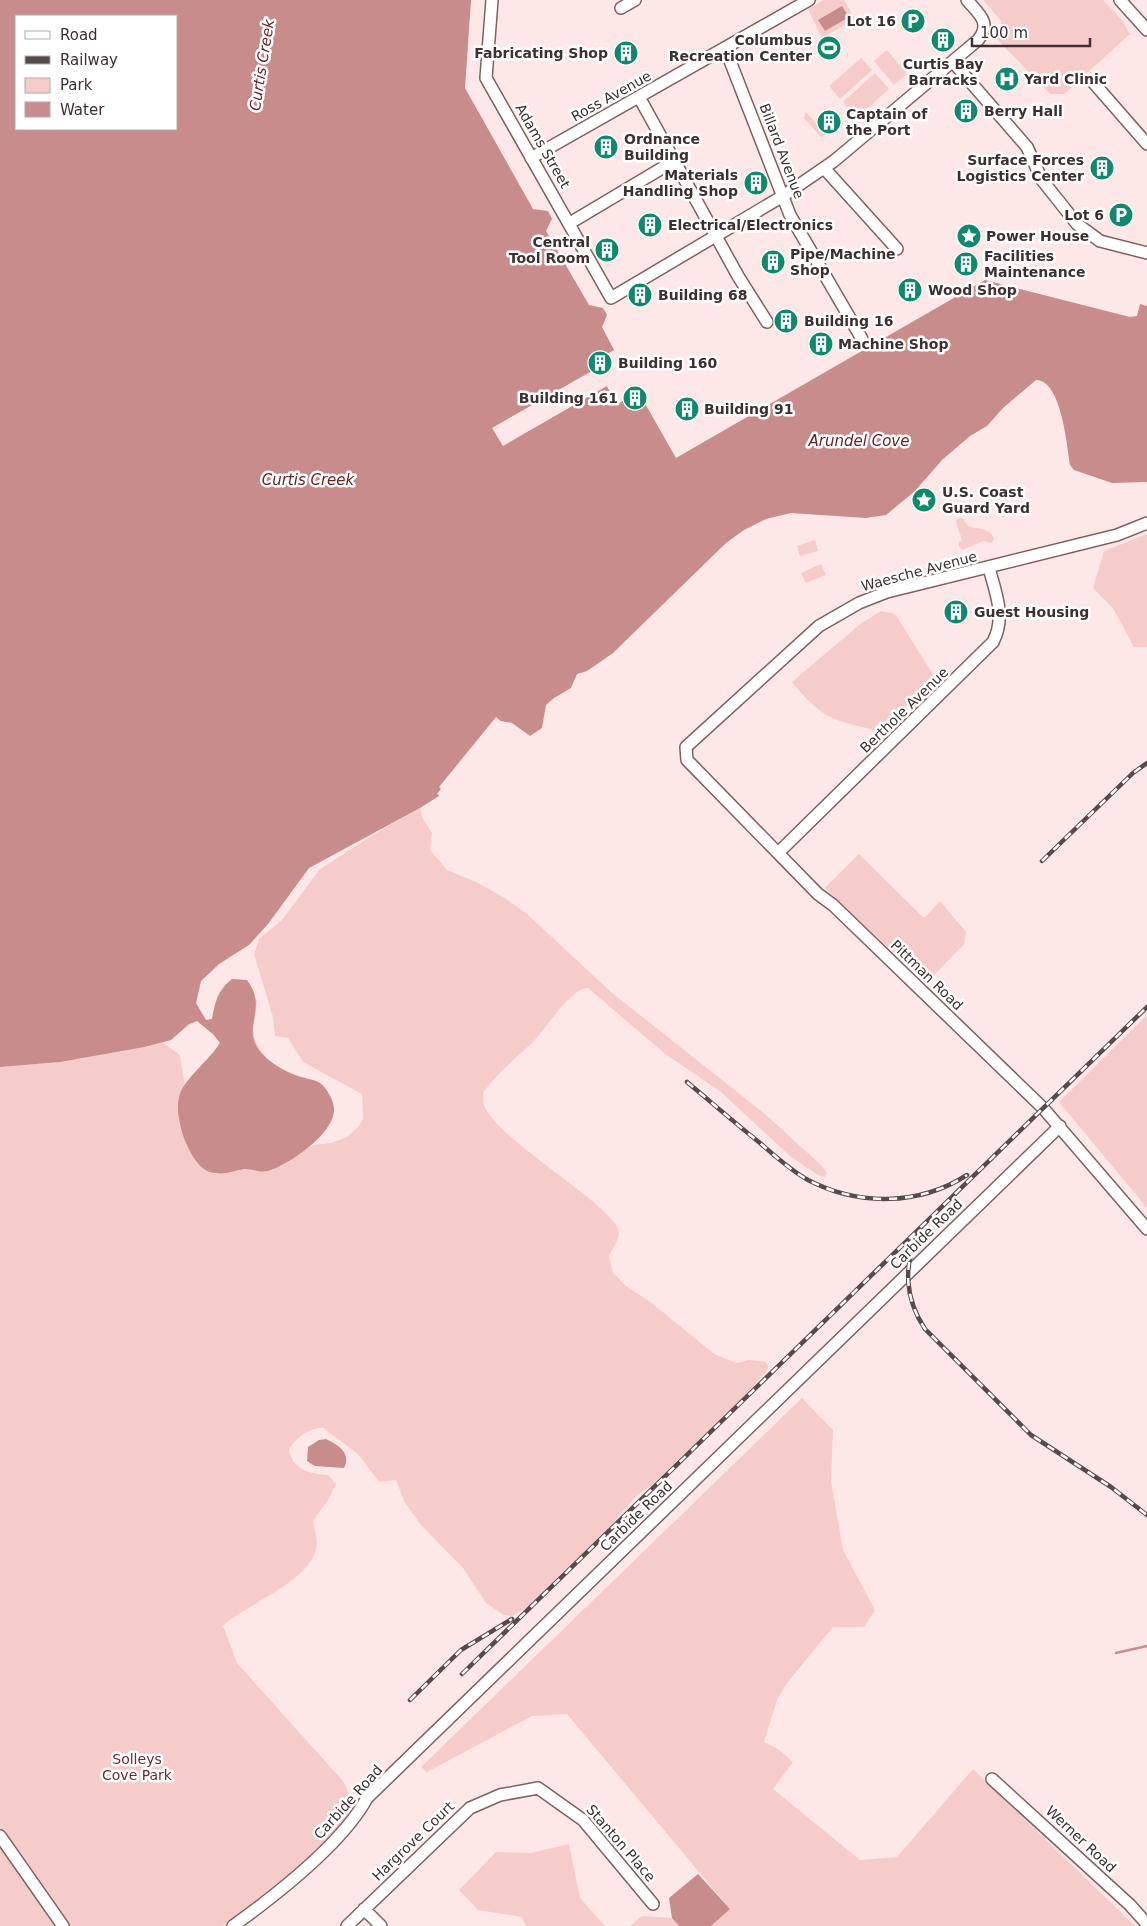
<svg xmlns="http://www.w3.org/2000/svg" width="1147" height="1926" viewBox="0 0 1147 1926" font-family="'DejaVu Sans',sans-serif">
	<rect width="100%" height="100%" fill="#fee8e7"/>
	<!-- green -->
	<path fill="#f6cccb" d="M824 0H844L855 19 822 38 808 9Z
		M983 0H1103L1122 20 1130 34 1064 94H1050L993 35 1000 28 1001 21Z
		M887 50 907 74 894 85 874 61Z
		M861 58 872 70 840 99 829 86Z
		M875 73 889 89 857 118 843 102Z
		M806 112 826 135 821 137 804 118Z
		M962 517 968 526C978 530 990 527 994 539L991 543 984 541 962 550 959 546V542L962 541C961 533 956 527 956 520Z
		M1147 534V647H1134L1113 608 1093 588 1104 551Z
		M815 540 818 551 800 556 797 546Z
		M821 564 826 575 806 583 801 573Z
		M881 611 895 614 936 679 879 731C833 720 823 720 792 682L859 625Z
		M420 808 423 819 432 833 430 850 447 870 476 882 505 898 527 914 611 992 765 1114 821 1165 827 1173 825 1177 818 1175 791 1157 721 1092 664 1053 588 988C570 988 544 1032 531 1044 513 1061 498 1072 483 1093 484 1097 483 1102 484 1105 495 1139 620 1209 619 1233 619 1240 611 1250 609 1257L613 1273 626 1286 653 1304 714 1354 737 1363 749 1360 766 1362 768 1365V1369L744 1397 652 1485 636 1496 600 1538 559 1575 540 1597 530 1606 512 1616 504 1615 486 1603 463 1568 421 1525 404 1501 396 1480 379 1482 358 1454 323 1428C310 1427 295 1438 289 1450 293 1470 310 1474 328 1475L336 1484 328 1500 313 1521C314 1528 317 1537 317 1544 314 1581 245 1604 223 1626L237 1663 343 1781 352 1800 353 1812 330 1840 262 1898 223 1926H0V1067L60 1062 219 964 201 981 196 1004 206 1020 212 1019 218 994 232 979 257 1000C255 1026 247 1035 266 1057L211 1058 220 1042 213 1034 197 1021C183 1027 176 1039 162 1042L180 1055 185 1086 179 1098 214 1174 247 1169 266 1172 314 1145 331 1143 347 1137 359 1126 363 1118 362 1094 303 1062 288 1038 275 1036 273 1017 254 954 259 939 282 920 320 869 381 830Z
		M859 854 924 918 940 901 966 932 964 944 934 975 890 950 825 888Z
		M1147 1015V1208L1059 1102Z
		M802 1398 833 1430 831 1481 843 1550 875 1610 864 1627H833L787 1683 777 1700 764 1742 778 1749 793 1762 773 1789 860 1860 897 1857 973 1769 1135 1926H711L730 1909 567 1714 532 1716 427 1772 421 1767Z
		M569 1844 580 1898 605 1926H526L522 1917 478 1910 459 1890 496 1852 531 1853Z
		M642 1916 672 1918 679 1926H630Z"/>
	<!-- water -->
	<path fill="#c78c8b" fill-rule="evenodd" d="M0 0H471L465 88 533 209 548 211 552 219 546 231 589 305 603 308 607 315 602 327 614 350 593 362 617 404 628 398 633 406 643 400 676 458 985 280 1130 317 1137 316 1140 304 1147 306V482L1112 483 1074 470 1070 465C1067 444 1061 380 1036 380L1003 408 987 426 970 436 942 460 915 491 886 515 866 518 791 513 766 519 744 530 726 543 613 653 587 671 577 674 571 688 554 698 546 705 542 728 530 736 512 723 501 721 439 796 420 808 309 868 268 924 249 945 219 964 201 981 196 1003 206 1020 212 1019C215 1002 218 990 232 979L247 980C267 1006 245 1024 256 1045 262 1058 282 1070 295 1075 302 1078 314 1079 320 1083 327 1088 334 1101 334 1109 335 1134 288 1165 268 1171 261 1173 252 1169 245 1169 236 1170 225 1175 215 1173 199 1172 189 1151 184 1138 180 1126 176 1109 179 1097 184 1078 209 1061 220 1043L213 1034 197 1021 189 1024 171 1040 144 1047 60 1062 0 1067ZM16 16H176V129H16Z
		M842 6 849 17 825 31 818 20Z
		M326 1439C337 1444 352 1453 344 1468L315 1466 307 1461 308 1447 319 1440Z
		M698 1874 730 1909 711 1926H679L672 1918 669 1898Z"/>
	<!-- pier -->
	<path fill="#fee8e7" d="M597 368 607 386 503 446 492 428Z
		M496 717 503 723 441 797 437 794 441 789 439 787Z"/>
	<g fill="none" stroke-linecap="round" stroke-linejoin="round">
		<!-- stream -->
		<path stroke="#c78c8b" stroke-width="2.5" d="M1116 1653 1147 1646"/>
		<defs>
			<path id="minor" d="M492 0 486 78 611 298 783 196 834 161 978 40C992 23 979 14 967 0
				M1120 0 1147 30
				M621 8 635 0
				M725 48 790 215 862 339
				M953 62 1027 147 1042 180 1077 224 1100 241 1147 253
				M1092 81 1147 144
				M639 97 738 276 767 322
				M531 158 809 0
				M824 168 897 249
				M570 223 674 161
				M1147 523 1117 535 887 592 859 603 819 626 686 747 687 760 818 894 833 905 1043 1108 1147 1229
				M778 853 993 642C1006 617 996 594 989 568
				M992 1779 1130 1905 1147 1924
				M0 1836 63 1926
				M364 1909 381 1926
				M233 1926C276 1895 342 1844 367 1798L1060 1126
				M347 1926 470 1808 500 1795 538 1788 583 1820 653 1904"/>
		</defs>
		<!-- minor casing -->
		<use href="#minor" stroke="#806160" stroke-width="14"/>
		<!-- minor -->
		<use href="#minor" stroke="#fff" stroke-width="11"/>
		<defs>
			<path id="rail" d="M1042 861 1133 773 1147 763
				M687 1082C711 1102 735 1123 760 1143 775 1156 790 1170 808 1180 858 1206 919 1206 967 1175
				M920 1232C902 1264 905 1299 925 1329L1031 1435 1111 1487 1147 1515
				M462 1674 1147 1007
				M410 1700 461 1650 512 1619"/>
		</defs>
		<!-- rail casing -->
		<use href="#rail" stroke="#594a4a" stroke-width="4.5"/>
		<!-- rail -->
		<use href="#rail" stroke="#fff" stroke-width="2.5" stroke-dasharray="8" stroke-linecap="butt"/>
	</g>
	<!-- icons -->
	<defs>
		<symbol id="parking-disc" viewBox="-11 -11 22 22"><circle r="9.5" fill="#0d896c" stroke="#fff"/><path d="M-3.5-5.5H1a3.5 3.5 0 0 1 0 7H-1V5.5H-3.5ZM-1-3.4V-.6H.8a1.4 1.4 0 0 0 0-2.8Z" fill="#fff"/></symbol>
		<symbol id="building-disc" viewBox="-11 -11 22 22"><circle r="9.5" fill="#0d896c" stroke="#fff"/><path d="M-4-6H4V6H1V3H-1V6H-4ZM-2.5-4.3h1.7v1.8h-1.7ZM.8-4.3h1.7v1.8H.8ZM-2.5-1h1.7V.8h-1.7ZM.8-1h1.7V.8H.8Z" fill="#fff"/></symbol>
		<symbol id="stadium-disc" viewBox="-11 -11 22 22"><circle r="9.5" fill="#0d896c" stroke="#fff"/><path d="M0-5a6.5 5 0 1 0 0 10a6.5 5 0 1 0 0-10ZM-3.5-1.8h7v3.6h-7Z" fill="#fff"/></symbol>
		<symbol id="hospital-disc" viewBox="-11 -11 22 22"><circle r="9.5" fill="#0d896c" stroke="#fff"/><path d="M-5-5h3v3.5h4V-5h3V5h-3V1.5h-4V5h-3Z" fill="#fff"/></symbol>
		<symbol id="sight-disc" viewBox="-11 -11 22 22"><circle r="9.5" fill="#0d896c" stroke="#fff"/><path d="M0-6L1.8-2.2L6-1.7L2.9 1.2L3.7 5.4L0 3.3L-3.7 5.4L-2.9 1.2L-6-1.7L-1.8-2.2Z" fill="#fff"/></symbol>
	</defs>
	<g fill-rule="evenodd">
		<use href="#parking-disc" x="899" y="7" width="28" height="28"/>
		<use href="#building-disc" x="929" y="26" width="28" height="28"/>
		<use href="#stadium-disc" x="815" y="34" width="28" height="28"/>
		<use href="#building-disc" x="612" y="39" width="28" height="28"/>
		<use href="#hospital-disc" x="993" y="65" width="28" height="28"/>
		<use href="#building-disc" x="952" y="97" width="28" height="28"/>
		<use href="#building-disc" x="815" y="108" width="28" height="28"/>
		<use href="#building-disc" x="592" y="133" width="28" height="28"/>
		<use href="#building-disc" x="1088" y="154" width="28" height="28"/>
		<use href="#building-disc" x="742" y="169" width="28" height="28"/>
		<use href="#parking-disc" x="1107" y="201" width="28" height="28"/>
		<use href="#building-disc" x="636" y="211" width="28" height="28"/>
		<use href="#sight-disc" x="955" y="222" width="28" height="28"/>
		<use href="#building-disc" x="593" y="236" width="28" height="28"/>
		<use href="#building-disc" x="759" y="248" width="28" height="28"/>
		<use href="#building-disc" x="952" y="250" width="28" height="28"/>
		<use href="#building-disc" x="896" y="276" width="28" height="28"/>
		<use href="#building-disc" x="626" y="281" width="28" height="28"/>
		<use href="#building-disc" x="772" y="307" width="28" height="28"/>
		<use href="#building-disc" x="807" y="330" width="28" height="28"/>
		<use href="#building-disc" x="586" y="349" width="28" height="28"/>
		<use href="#building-disc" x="621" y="384" width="28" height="28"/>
		<use href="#building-disc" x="673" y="395" width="28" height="28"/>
		<use href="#sight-disc" x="910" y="486" width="28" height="28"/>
		<use href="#building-disc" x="942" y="598" width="28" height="28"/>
	</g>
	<g text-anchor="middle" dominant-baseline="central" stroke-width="5" stroke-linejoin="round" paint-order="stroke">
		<!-- poi labels -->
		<g font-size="14" font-weight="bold" fill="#3e3030" stroke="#fff" text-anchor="start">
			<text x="896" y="21" text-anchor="end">Lot 16</text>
			<text x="812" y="40" text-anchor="end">Columbus<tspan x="812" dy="16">Recreation Center</tspan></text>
			<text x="608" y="53" text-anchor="end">Fabricating Shop</text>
			<text x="943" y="64" text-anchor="middle">Curtis Bay<tspan x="943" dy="16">Barracks</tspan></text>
			<text x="1024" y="79">Yard Clinic</text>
			<text x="984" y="111">Berry Hall</text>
			<text x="846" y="114">Captain of<tspan x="846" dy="16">the Port</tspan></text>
			<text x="624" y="139">Ordnance<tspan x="624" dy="16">Building</tspan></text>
			<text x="1084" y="160" text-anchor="end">Surface Forces<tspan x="1084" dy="16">Logistics Center</tspan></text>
			<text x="738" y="175" text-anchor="end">Materials<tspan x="738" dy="16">Handling Shop</tspan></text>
			<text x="1104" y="215" text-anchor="end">Lot 6</text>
			<text x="668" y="225">Electrical/Electronics</text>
			<text x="986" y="236">Power House</text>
			<text x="590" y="242" text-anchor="end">Central<tspan x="590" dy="16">Tool Room</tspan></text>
			<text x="790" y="254">Pipe/Machine<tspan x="790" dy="16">Shop</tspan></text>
			<text x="984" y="256">Facilities<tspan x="984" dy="16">Maintenance</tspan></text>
			<text x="928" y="290">Wood Shop</text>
			<text x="658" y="295">Building 68</text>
			<text x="804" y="321">Building 16</text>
			<text x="838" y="344">Machine Shop</text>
			<text x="618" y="363">Building 160</text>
			<text x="618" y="398" text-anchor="end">Building 161</text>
			<text x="704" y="409">Building 91</text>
			<text x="942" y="492">U.S. Coast<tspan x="942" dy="16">Guard Yard</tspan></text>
			<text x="974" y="612">Guest Housing</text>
		</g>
		<!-- street labels -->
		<g font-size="14" fill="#3e3030" stroke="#fff">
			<text transform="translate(611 96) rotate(-29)">Ross Avenue</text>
			<text transform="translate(543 146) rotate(60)">Adams Street</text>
			<text transform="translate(782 151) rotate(69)">Billard Avenue</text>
			<text transform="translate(919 571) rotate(-15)">Waesche Avenue</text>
			<text transform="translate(904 710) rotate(-44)">Berthole Avenue</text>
			<text transform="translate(927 975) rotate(44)">Pittman Road</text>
			<text transform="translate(926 1234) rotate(-44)">Carbide Road</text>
			<text transform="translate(636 1516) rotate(-44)">Carbide Road</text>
			<text transform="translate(348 1802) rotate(-48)">Carbide Road</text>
			<text transform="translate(1081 1839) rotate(43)">Werner Road</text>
			<text transform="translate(413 1841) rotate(-44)">Hargrove Court</text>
			<text transform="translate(621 1843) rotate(49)">Stanton Place</text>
		</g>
		<!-- park labels -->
		<g font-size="14" fill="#72292d" stroke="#fff">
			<text x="137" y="1759">Solleys<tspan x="137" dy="16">Cove Park</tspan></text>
		</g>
		<!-- water labels -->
		<g font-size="15" font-style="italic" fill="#6b2327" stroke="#fff">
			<text transform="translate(262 65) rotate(-81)">Curtis Creek</text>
			<text x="859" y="441">Arundel Cove</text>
			<text x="308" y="480">Curtis Creek</text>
		</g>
	</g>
	<!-- legend -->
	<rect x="15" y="15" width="162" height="115" fill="#ffffff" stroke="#b2acac"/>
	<rect x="25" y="31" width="25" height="8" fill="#ffffff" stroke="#b2acac"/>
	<text x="60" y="40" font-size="15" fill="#3e3030">Road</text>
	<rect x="25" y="56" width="25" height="8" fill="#594a4a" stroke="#b2acac"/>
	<text x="60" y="65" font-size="15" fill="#3e3030">Railway</text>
	<rect x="25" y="78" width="25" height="15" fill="#f6cccb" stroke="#b2acac"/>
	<text x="60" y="90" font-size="15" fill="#3e3030">Park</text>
	<rect x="25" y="102" width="25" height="15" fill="#c78c8b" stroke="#b2acac"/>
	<text x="60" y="115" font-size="15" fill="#3e3030">Water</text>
	<!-- scale -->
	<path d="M972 38v8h118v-8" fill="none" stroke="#3e3030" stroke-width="2.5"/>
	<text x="980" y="38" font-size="15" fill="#3e3030" stroke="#ffffff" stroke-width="4" paint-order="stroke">100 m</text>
</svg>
